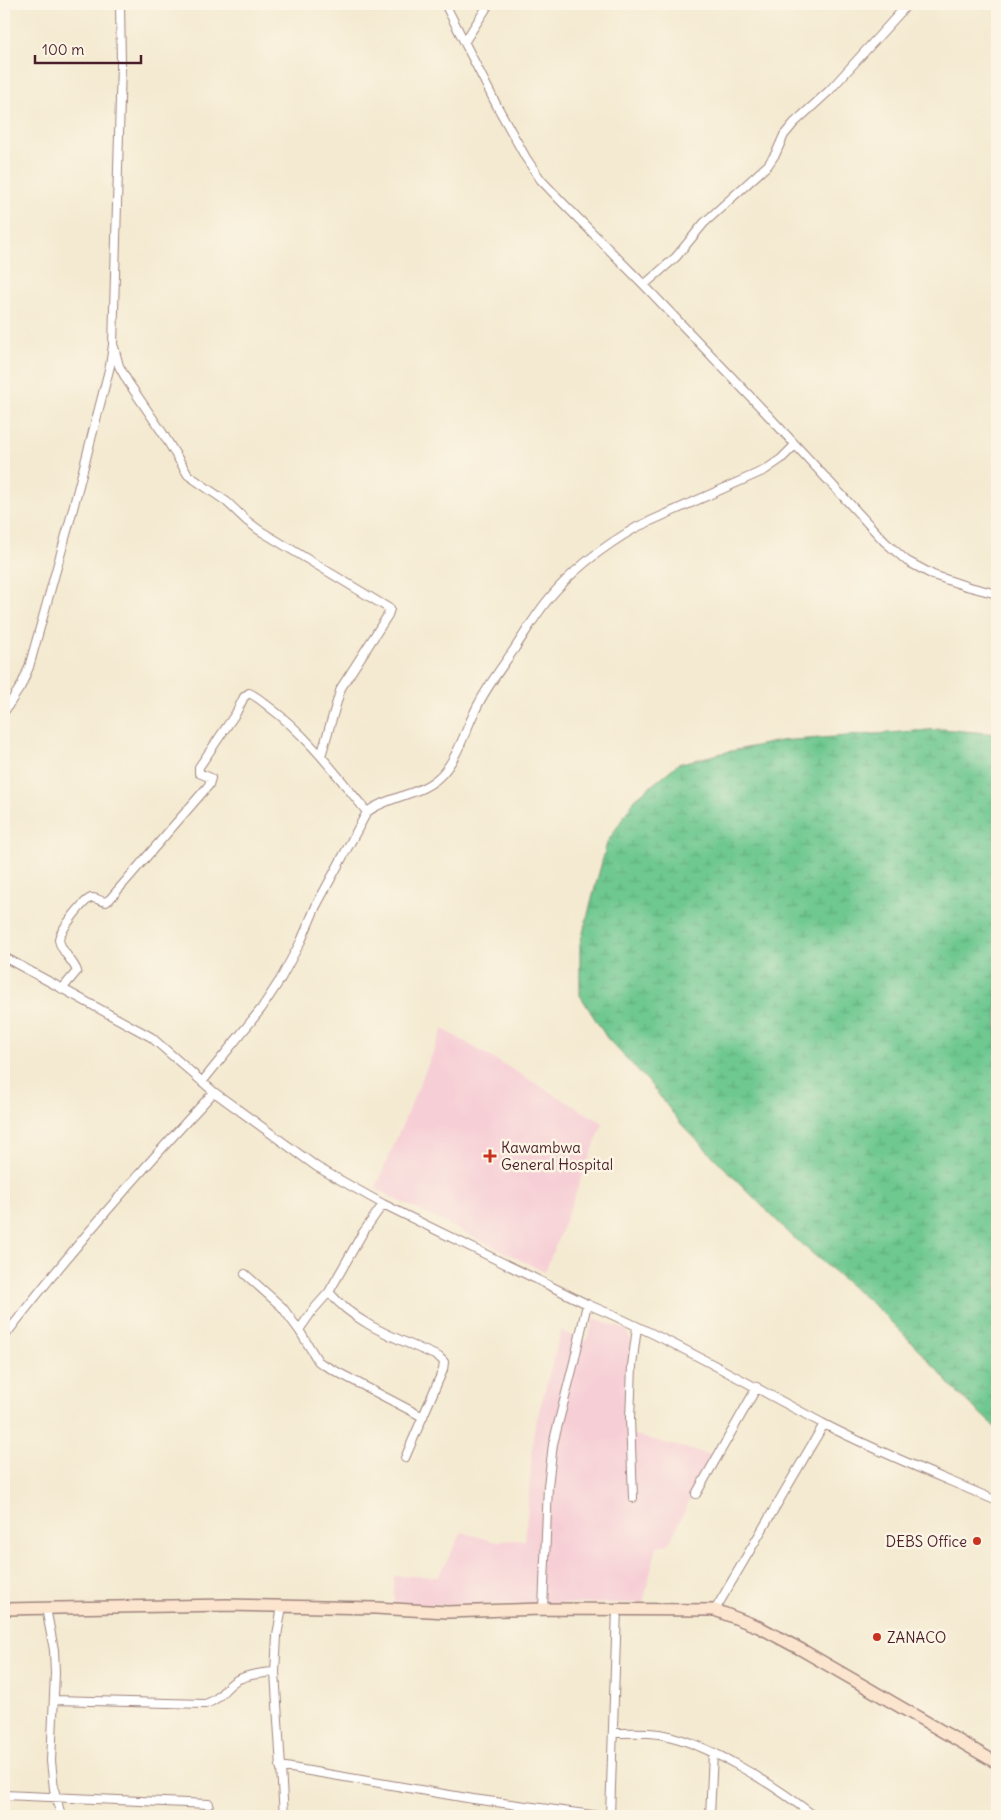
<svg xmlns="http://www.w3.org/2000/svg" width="1001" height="1820" viewBox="0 0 1001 1820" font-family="Delius,sans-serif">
	<defs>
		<pattern id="wetland-marsh" width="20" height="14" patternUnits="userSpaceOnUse" patternTransform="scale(1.25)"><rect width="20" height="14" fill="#6ec890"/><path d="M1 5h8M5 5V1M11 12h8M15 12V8" fill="none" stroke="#61ab7c"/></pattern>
	</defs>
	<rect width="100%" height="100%" fill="#fcf5e5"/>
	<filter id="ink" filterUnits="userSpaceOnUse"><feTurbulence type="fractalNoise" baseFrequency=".02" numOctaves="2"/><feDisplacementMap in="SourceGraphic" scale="10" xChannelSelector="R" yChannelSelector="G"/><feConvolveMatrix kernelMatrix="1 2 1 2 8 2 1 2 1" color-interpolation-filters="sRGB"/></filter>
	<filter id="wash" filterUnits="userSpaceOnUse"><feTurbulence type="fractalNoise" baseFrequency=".0096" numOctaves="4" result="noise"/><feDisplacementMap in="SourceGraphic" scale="20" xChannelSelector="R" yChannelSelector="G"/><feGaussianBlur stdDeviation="1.12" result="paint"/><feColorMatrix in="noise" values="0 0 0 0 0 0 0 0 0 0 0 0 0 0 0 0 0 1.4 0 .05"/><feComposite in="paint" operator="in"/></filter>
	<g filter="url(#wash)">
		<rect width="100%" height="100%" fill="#f4ead1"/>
		<!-- built -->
		<path fill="#f6cfd6" d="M443 1029 603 1123 545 1272 375 1189Z
			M594 1318 626 1330 632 1344 627 1433 711 1455 669 1544 657 1546 643 1603 394 1605V1576H439L462 1532 493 1541 525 1540 534 1430 561 1331 587 1341Z"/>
		<!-- wetland -->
		<path fill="url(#wetland-marsh)" stroke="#5c745e" d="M942 729 997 734V1429L955 1390 921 1352 876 1307 793 1237 682 1125 648 1081 607 1038 580 995V944L607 843 635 799 678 764 727 752 780 741Z"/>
	</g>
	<g filter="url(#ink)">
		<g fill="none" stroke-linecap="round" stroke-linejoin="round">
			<defs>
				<path id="street" d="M445 4 497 106 526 158 541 180 562 202 644 285 766 413 885 542 907 561 933 575 966 586 997 594
					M465 41 489 4
					M644 285 676 257 704 223 768 165 776 153 784 135 794 123 829 91 908 4
					M114 347 119 366 128 382 162 432 188 475 227 502 247 521 259 530 390 609 388 615 341 688 321 756
					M4 712 21 686 29 667 69 524 110 366 113 345 121 64 120 4
					M367 812C388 796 418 796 438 778 457 762 466 727 478 705 488 685 502 667 515 648 525 633 535 616 547 601 571 571 604 546 637 527L765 470 781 459 794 446
					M4 957 151 1037 214 1092 317 1167 383 1204 587 1304C669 1338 746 1383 824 1424 880 1453 939 1476 997 1501
					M62 989 77 971C73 960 61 952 59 940 58 933 84 900 91 898 96 897 101 902 106 902L110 899 209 785 211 778 199 773V767L236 713 244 697 249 693C256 696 262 701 268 706 307 735 336 774 367 812L316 906 301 941 280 980 261 1009 202 1082
					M245 1274 282 1307 299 1330 318 1361 322 1364 423 1417
					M329 1292C357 1326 400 1339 439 1357L444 1362 443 1370 405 1458
					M299 1330 313 1310 329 1292 362 1234 383 1204
					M4 1337C69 1252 140 1171 214 1092
					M696 1494 757 1387
					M633 1498 630 1419 632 1366 637 1327
					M282 1606 277 1636 275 1672 284 1816
					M46 1608 54 1650 55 1673 51 1761 54 1789 61 1816
					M543 1609 548 1486 553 1444 574 1362 587 1304
					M715 1610 824 1424
					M54 1700 205 1704C217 1701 221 1693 230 1685 240 1675 261 1673 275 1672
					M613 1733C628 1733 645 1732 659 1734 707 1742 776 1786 814 1816
					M280 1766 473 1799 600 1816
					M4 1795 209 1804
					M610 1816 617 1609
					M710 1816 713 1753"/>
				<path id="secondary" d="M4 1609 227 1605 375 1608 447 1612 543 1609 715 1610 759 1627 802 1650 997 1763"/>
			</defs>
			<!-- street casing -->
			<use href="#street" stroke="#9f847e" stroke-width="10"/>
			<!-- secondary casing -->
			<use href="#secondary" stroke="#9f847e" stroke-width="14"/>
			<!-- street -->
			<use href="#street" stroke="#fff" stroke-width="8"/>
			<!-- secondary -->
			<use href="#secondary" stroke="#fce5cf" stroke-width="11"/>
		</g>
	</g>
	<!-- markers -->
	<g fill="#c8321e" stroke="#fcf5e5" stroke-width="2">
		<path d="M487.5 1148.5h5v5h5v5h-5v5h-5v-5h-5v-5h5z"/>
		<circle cx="977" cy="1541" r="5"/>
		<circle cx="877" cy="1637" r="5"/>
	</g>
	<g text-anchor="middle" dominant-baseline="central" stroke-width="5" stroke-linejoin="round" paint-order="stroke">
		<!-- poi labels -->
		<g font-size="15" fill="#4a1f2b" stroke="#fcf5e5" text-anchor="start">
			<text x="501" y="1147">Kawambwa<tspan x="501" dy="17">General Hospital</tspan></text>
			<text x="967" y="1541" text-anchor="end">DEBS Office</text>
			<text x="887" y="1637">ZANACO</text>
		</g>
	</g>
	<!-- margin -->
	<rect width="1001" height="1820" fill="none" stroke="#fcf5e5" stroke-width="20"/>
	<!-- scale -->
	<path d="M35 55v8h106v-8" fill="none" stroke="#4a1f2b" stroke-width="2.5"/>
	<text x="42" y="55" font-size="15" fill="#4a1f2b" stroke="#fcf5e5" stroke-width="4" paint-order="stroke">100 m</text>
</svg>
